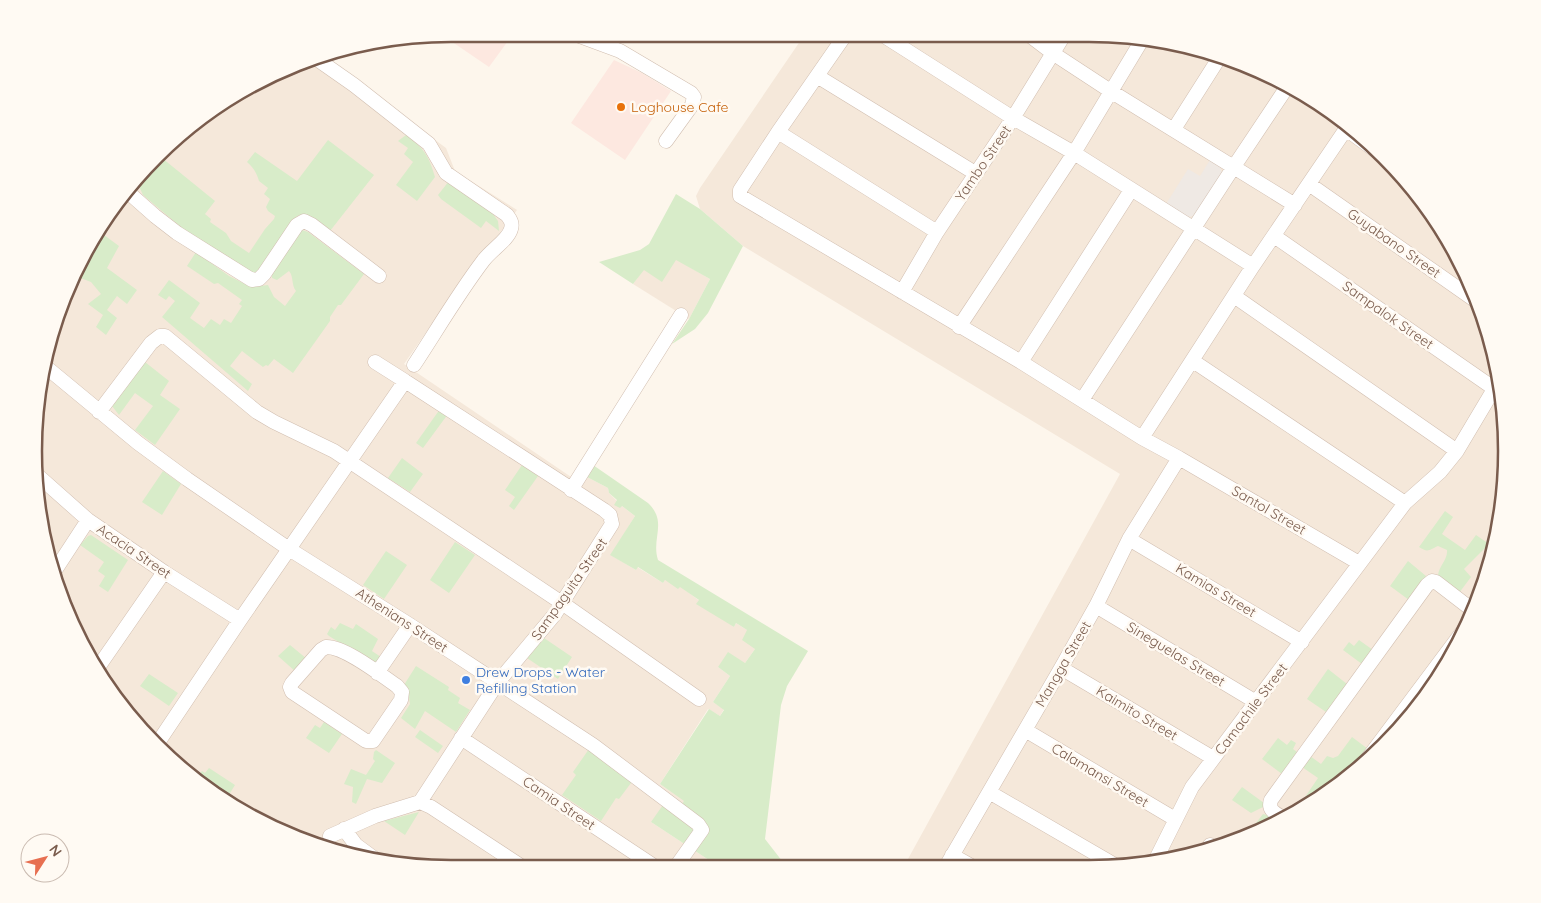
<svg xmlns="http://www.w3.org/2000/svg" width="1541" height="903" viewBox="0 0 1541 903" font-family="Quicksand,sans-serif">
	<rect width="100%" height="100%" fill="#fdf6ec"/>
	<!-- residential -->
	<path fill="#f5e8da" d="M805 34 1117 35 1224 56 1321 104 1385 156 1437 219 1475 291 1499 370 1507 451 1499 533 1476 611 1437 683 1385 747 1299 813 1224 847 1117 868H903L1120 474 743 246 700 209 696 196 700 188Z
		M321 55 446 148 455 171 517 210 480 259 478 258 404 364 577 481 571 489 406 381 350 460 284 425 164 334 99 410 46 366 48 343 104 219 197 120Z
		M676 259 710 279 689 319 633 284 644 269Z
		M158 338 249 407 349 462 289 547 100 411Z
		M46 369 288 549 239 618 89 519 35 472Z
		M406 382 611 518 562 601 352 461Z
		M350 463 562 603 613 524 572 490 587 477 608 488 609 493 622 506 635 516 611 555 636 570 637 567 663 583 665 580 680 586 734 627 736 623 747 630 755 649 745 663 718 667 730 676 713 702 724 709 720 716 708 709 660 784 685 801 677 811 651 822 721 868H658L461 738 419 801 343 829 372 858 317 847 220 799 158 745 289 550 409 625 377 671 335 646 292 683 365 741 402 700 379 672 411 626 497 681 291 548Z
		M35 479 86 520 55 567Z
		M89 523 161 572 98 664 65 611 56 571Z
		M164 574 238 620 156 743 137 727 100 667Z
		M324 648 399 689 375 738 296 695 293 684Z
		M461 739 656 868H525L421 802Z
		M420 803 522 868H424L377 859 349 837 359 823Z"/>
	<!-- commercial -->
	<path fill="#fde8e0" d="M452 34H513L489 67 442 35Z
		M614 60 642 73 671 91 625 160 571 123Z"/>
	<!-- industrial -->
	<path fill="#efe9e4" d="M1210 160 1220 167 1222 173 1194 216 1188 217 1166 204 1188 169 1200 176Z"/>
	<!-- green -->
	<path fill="#d8ecc9" d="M406 135C424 148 429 156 435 177L417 201 396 185 413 162 404 154 408 148 398 141Z
		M328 140 374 175 330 231C321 225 307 209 296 217L255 275 189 234 143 195 138 184 162 158 215 201 205 214 211 219 210 222 226 233 231 241 249 253 265 229 274 219 275 216 268 211 266 207 270 199 264 194 268 188 259 181C257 174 254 168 247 162L255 152 297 181Z
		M449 181 493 214 498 221 499 231 486 221 481 228 441 199 438 195Z
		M676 194 700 209 743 246 708 313 695 329 672 344 689 319 710 279 676 260 662 282 644 270 633 284 599 262 640 250 649 244Z
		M302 230 308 232 364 274 341 305H338L330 317V321L293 373 274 359 268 366 266 365 263 367 242 351 230 366 252 384 248 391 162 317 175 301 169 296 166 300 158 295 169 280 200 303 190 318 204 328 211 319 220 325 224 319 231 323 242 306 239 304 242 300 218 283 214 284 187 266 196 252 229 276 251 287 268 285 274 297 285 306 296 291C291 285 294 277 289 271L277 280 272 278V274Z
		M104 235 119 246 107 268 137 290 127 304 117 296 107 310 117 318 106 335 96 327 103 315 88 304 101 294 91 282 78 277 88 255Z
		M145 362 169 381 160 395 180 409 155 445 135 430 153 406 135 393 119 415 112 406Z
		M440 409 448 414 423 448 416 443Z
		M402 458 423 474 410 492 388 478Z
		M522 465 538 476 514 510 509 506 515 497 505 490Z
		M593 465 648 503C668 522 651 538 658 560L808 651 787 686 781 705 765 839 786 866V868H721L651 822 665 802 677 811 684 801 660 784 709 709 720 716 724 710 713 702 730 676 718 667 728 652 745 663 755 649 742 640 747 630 736 623 734 627 696 604 699 600 680 587 678 589 665 580 663 583 638 567 636 570 610 555 635 516 622 506 620 508 614 505 617 500 609 493 608 488 587 477Z
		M163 471 181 484 162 515 142 502Z
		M1445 511 1453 517 1442 534 1465 550 1476 535 1489 544 1464 569 1471 577 1459 593 1438 575C1439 566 1448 559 1447 550L1438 546C1429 550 1428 553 1419 547Z
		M91 535 128 560 108 592 99 586 105 576 98 571 104 562 80 545 88 536Z
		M455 542 475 555 449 593 430 580Z
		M386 551 407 565 384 599 363 585Z
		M1408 561 1426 576 1409 600 1390 586Z
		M340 623 353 629 356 624 378 639 372 651 381 657 376 665 329 636 327 634 331 627 335 630Z
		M544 638 572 657 558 679 527 658Z
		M1359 640 1373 650 1362 664 1343 650 1349 642 1354 646Z
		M290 645 307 659 296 672 278 656Z
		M416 666 449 687 448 690 460 698 458 703 470 710 456 732 425 711 415 729 401 718 410 704 408 691 404 685Z
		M1328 669 1347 684 1326 712 1307 699Z
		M149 674 178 693 169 706 140 686Z
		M324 722 342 734 329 753 306 738 315 725 320 728Z
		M420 730 443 746 438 753 415 737Z
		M1352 737 1368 749 1345 777 1307 806 1301 803 1318 778 1302 767 1310 756 1321 764 1327 756 1333 758 1338 756Z
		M1278 738 1287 745 1291 740 1296 743 1293 749 1297 752 1282 774 1262 759Z
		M589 749 634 779 619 799 616 798 601 821 562 795 576 775 573 772Z
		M376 750 395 763 382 783 367 779 356 804 352 802 353 787 344 784 351 769 366 775 375 761 373 759 374 752Z
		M209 768 235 785 225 801 202 784 205 780 198 776 202 771 205 773Z
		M1242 787 1264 803 1263 807 1251 813 1232 800Z
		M419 812 405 835 384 821Z
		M1263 814 1267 815 1280 822 1252 834 1249 832Z"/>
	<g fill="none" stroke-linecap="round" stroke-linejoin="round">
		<defs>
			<path id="minor" d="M574 34 620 51 691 93 694 97 692 105 666 141
				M846 34 778 132 740 190V196L1021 362 1142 438 1253 266 1348 126
				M881 34 1013 118 1074 153 1253 266
				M1029 35 1054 54 1112 92 1295 205
				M314 57 354 85 429 144 446 173 507 215C510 219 513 223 511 229 508 240 491 250 483 261 458 294 437 330 414 365
				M817 76 975 173
				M1174 129 1221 55
				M1346 129 1387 159
				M778 132 937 232
				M1309 184 1479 303
				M129 193 155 216 177 233 252 280 259 279 264 274 297 225 304 221 312 225 379 276
				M1274 236 1502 394
				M902 292 937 232 1013 118 1064 35
				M1234 296 1457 451 1494 389
				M959 327 1074 153 1142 40
				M1193 361 1405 503 1440 472 1457 451
				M1021 362 1131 190
				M46 367 138 443 187 479 289 549 410 625 593 745 698 824 702 830 675 868
				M1082 400 1233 168 1287 87
				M99 412 151 343 160 336H165L257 412 274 422 334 451 562 603 699 699
				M1142 438 1179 458 1359 563
				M35 473 88 520 164 572 240 620
				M571 490 681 315
				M1129 539 1302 642
				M56 569 88 520
				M1096 606 1256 702
				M326 647C344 646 381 675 397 686L402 692 401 700 373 741H366L292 692 290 687 292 683 321 650Z
				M99 666 164 572
				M1061 668 1213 758
				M377 673 410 625
				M1025 730 1175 819
				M461 738 657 868
				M157 744 240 620 405 381 375 362
				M1365 762 1469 623
				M989 792 1120 868
				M420 802 431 807 524 868
				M1285 819C1277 814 1267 811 1271 800L1427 585 1432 581 1436 582 1475 612
				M344 829 356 845 375 859
				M330 836 375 816 420 802 498 682 555 614 612 524 610 515 604 510 405 381
				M1210 845 1216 849
				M952 855 975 868
				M1155 861 1192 787 1405 503
				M945 868 1061 668 1096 606 1129 539 1179 458"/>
		</defs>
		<!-- minor casing -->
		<use href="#minor" stroke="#d1beb0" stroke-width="15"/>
		<!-- minor -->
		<use href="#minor" stroke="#fff" stroke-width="14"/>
	</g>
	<!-- markers -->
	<circle fill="#e8710a" stroke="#fffaf3" stroke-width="2" cx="621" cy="107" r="5"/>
	<circle fill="#3f7fe0" stroke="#fffaf3" stroke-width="2" cx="466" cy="680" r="5"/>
	<g text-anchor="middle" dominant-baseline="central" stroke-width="5" stroke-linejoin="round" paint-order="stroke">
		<!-- food labels -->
		<g font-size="14" fill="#c56008" stroke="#fffaf3" text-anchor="start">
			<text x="631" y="107">Loghouse Cafe</text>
		</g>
		<!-- street labels -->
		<g font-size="14" fill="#7a5c4d" stroke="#fffaf3">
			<text transform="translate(983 163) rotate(-56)">Yambo Street</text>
			<text transform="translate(1394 243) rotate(35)">Guyabano Street</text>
			<text transform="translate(1388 315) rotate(35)">Sampalok Street</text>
			<text transform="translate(1269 510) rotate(30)">Santol Street</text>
			<text transform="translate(134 551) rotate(34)">Acacia Street</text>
			<text transform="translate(569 589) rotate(-55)">Sampaguita Street</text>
			<text transform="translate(1216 590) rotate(31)">Kamias Street</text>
			<text transform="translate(402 620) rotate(33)">Athenians Street</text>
			<text transform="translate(1176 654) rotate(31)">Sineguelas Street</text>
			<text transform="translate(1063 664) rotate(-60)">Mangga Street</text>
			<text transform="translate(1251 709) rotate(-53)">Camachile Street</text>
			<text transform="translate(1137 713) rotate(31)">Kaimito Street</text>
			<text transform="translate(1100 775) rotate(31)">Calamansi Street</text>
			<text transform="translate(559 803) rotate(34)">Camia Street</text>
		</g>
		<!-- shop labels -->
		<g font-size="14" fill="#366cbe" stroke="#fffaf3" text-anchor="start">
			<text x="476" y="672">Drew Drops - Water<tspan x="476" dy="16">Refilling Station</tspan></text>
		</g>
	</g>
	<!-- crop -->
	<path d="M0 0H1541V903H0ZM451 42H1089A409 409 0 0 1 1498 451V451A409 409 0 0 1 1089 860H451A409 409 0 0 1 42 451V451A409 409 0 0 1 451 42Z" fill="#fffaf3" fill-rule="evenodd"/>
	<path fill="none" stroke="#7a5c4d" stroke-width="2.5" d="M451 42H1089A409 409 0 0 1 1498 451V451A409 409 0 0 1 1089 860H451A409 409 0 0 1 42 451V451A409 409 0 0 1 451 42Z"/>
	<!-- north arrow -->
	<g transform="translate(45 858) rotate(54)"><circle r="24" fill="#fffaf3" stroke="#cabbb1"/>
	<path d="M0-4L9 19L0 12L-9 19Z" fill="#e76f51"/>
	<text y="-8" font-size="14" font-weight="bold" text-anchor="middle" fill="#7a5c4d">N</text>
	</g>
</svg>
